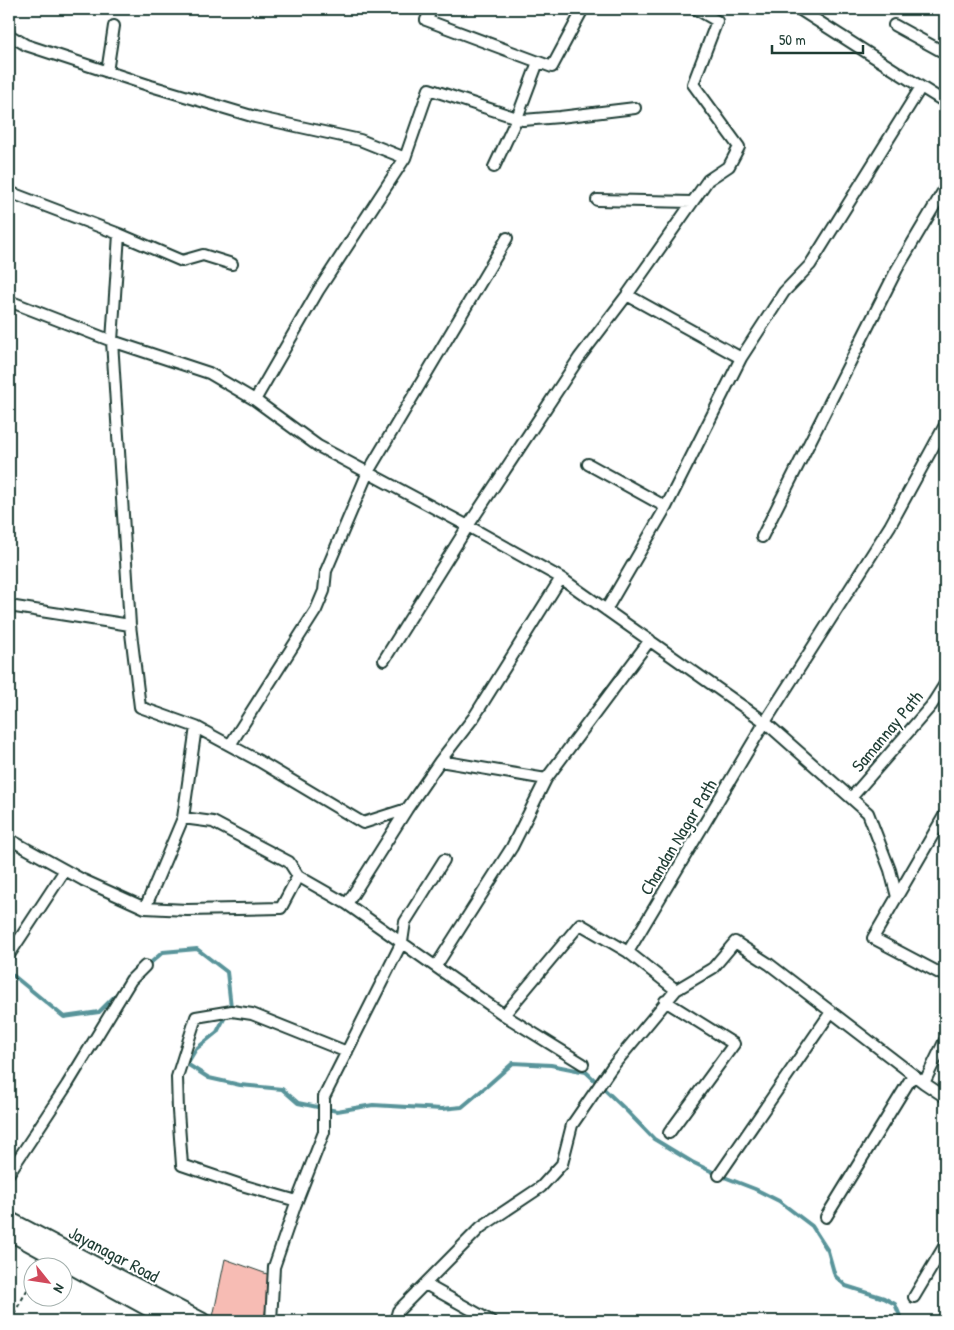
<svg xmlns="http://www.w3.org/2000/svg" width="954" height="1330" viewBox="0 0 954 1330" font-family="'Patrick Hand',sans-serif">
	<rect width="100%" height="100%" fill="#fff"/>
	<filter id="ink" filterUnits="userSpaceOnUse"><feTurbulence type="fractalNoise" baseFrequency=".02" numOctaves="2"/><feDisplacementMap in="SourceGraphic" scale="10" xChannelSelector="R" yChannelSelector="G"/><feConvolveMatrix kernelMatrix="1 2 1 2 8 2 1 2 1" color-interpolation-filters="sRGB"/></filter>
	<g filter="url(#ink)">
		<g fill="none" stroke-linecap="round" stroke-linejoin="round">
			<!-- stream -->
			<path stroke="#59949a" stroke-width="4" d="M147 966 163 952 197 949 227 972 231 1007 230 1009
				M9 972 64 1017 99 1012 118 993
				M226 1015 217 1032 196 1049 187 1064 209 1078 240 1085 282 1089 298 1103 337 1111 373 1105 442 1109 462 1107 487 1086 513 1063 551 1065 586 1072 625 1109 654 1139 692 1162 719 1175 755 1189 779 1201 812 1226 828 1251 835 1276 846 1286 884 1298 895 1304 902 1321"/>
		</g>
		<!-- building -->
		<path fill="#f7bcb4" stroke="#1f3d34" d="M225 1259 270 1275 264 1321H224L213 1317Z"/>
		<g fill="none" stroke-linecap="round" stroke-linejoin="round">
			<defs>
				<path id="street" d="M432 9 426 20 552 67 583 9
					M799 9 921 87
					M894 25 945 53
					M9 35 26 45 151 86 255 117 360 140 405 158
					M107 72 114 26
					M494 167 517 118 538 62
					M9 192 119 234 182 261 203 255 232 264
					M597 200 692 202
					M119 234 112 341 130 625 140 707 196 727 259 761 363 823 407 809 440 761 474 717 561 578
					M627 295 741 358
					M9 301 112 341 209 373 255 400 318 446 468 526 561 578 765 722 868 813 890 870 897 897
					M255 400 318 291 405 158 429 89 523 120 560 117 635 108
					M588 464 666 507
					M762 537 897 269 945 188
					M9 606 130 625
					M606 610 666 507 741 358 784 292 810 265 921 87 945 102
					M384 660 468 526 579 358 627 295 708 180 729 166 739 147 693 84 717 21 696 9
					M230 745 316 610 324 591 326 571 368 472 507 238
					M440 761 546 779
					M851 798 931 706 945 684
					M945 814 873 938 945 976
					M183 818 213 822 289 862 298 876
					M9 839 83 880 145 908 187 910 281 908 298 876 347 904 407 809
					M347 904 504 1015 580 924 628 952 765 722 890 526 945 425
					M145 908 183 818 196 727
					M628 952 676 990
					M9 955 65 870
					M436 966 512 847 546 779 650 640
					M665 1001 734 1044 669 1133
					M504 1015 583 1064
					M924 1083 945 1040
					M9 1173 67 1085 131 980 145 966
					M719 1175 831 1012
					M297 1201 238 1184 182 1165 178 1111 177 1077 196 1017 232 1011 252 1014 347 1052
					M826 1217 913 1075
					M425 1284 491 1321
					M914 1297 945 1245
					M271 1321 274 1267 295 1206 324 1132V1097L402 942 405 922 444 860
					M395 1321 398 1311 481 1227 541 1187 562 1164 572 1125 612 1067 676 990 713 968 735 942 769 964 924 1083 945 1097"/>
				<path id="secondary" d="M9 1220 202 1321
					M9 1232 172 1321"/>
			</defs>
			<!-- street casing -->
			<use href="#street" stroke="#1f3d34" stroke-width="14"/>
			<!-- secondary casing -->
			<use href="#secondary" stroke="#1f3d34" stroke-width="19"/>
			<!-- path -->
			<path stroke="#1f3d34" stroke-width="2" stroke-dasharray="4 4" stroke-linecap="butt" d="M10 1321 32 1281"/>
			<!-- street -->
			<use href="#street" stroke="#fff" stroke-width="10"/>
			<!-- secondary -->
			<use href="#secondary" stroke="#fff" stroke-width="15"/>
		</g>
	</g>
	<g text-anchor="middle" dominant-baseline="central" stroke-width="4" stroke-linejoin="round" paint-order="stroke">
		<!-- street labels -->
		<g font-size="18" fill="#1f3d34" stroke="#fff">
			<text transform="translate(887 731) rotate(-50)">Samannay Path</text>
			<text transform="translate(678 837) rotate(-59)">Chandan Nagar Path</text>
			<text transform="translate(114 1254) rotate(28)">Jayanagar Road</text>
		</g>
	</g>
	<!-- margin -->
	<rect width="954" height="1330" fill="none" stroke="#fff" stroke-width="30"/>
	<rect x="15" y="15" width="924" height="1300" fill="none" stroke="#1f3d34" stroke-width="2" filter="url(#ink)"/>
	<!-- north arrow -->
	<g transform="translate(48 1282) rotate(120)"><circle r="24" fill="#ffffff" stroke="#a5b1ae"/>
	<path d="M0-4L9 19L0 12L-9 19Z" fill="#d1495b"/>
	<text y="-8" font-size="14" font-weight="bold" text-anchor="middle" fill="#1f3d34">N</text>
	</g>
	<!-- scale -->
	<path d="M772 45v8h91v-8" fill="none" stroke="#1f3d34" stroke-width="2.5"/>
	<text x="779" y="45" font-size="15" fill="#1f3d34" stroke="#ffffff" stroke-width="4" paint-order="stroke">50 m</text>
</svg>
